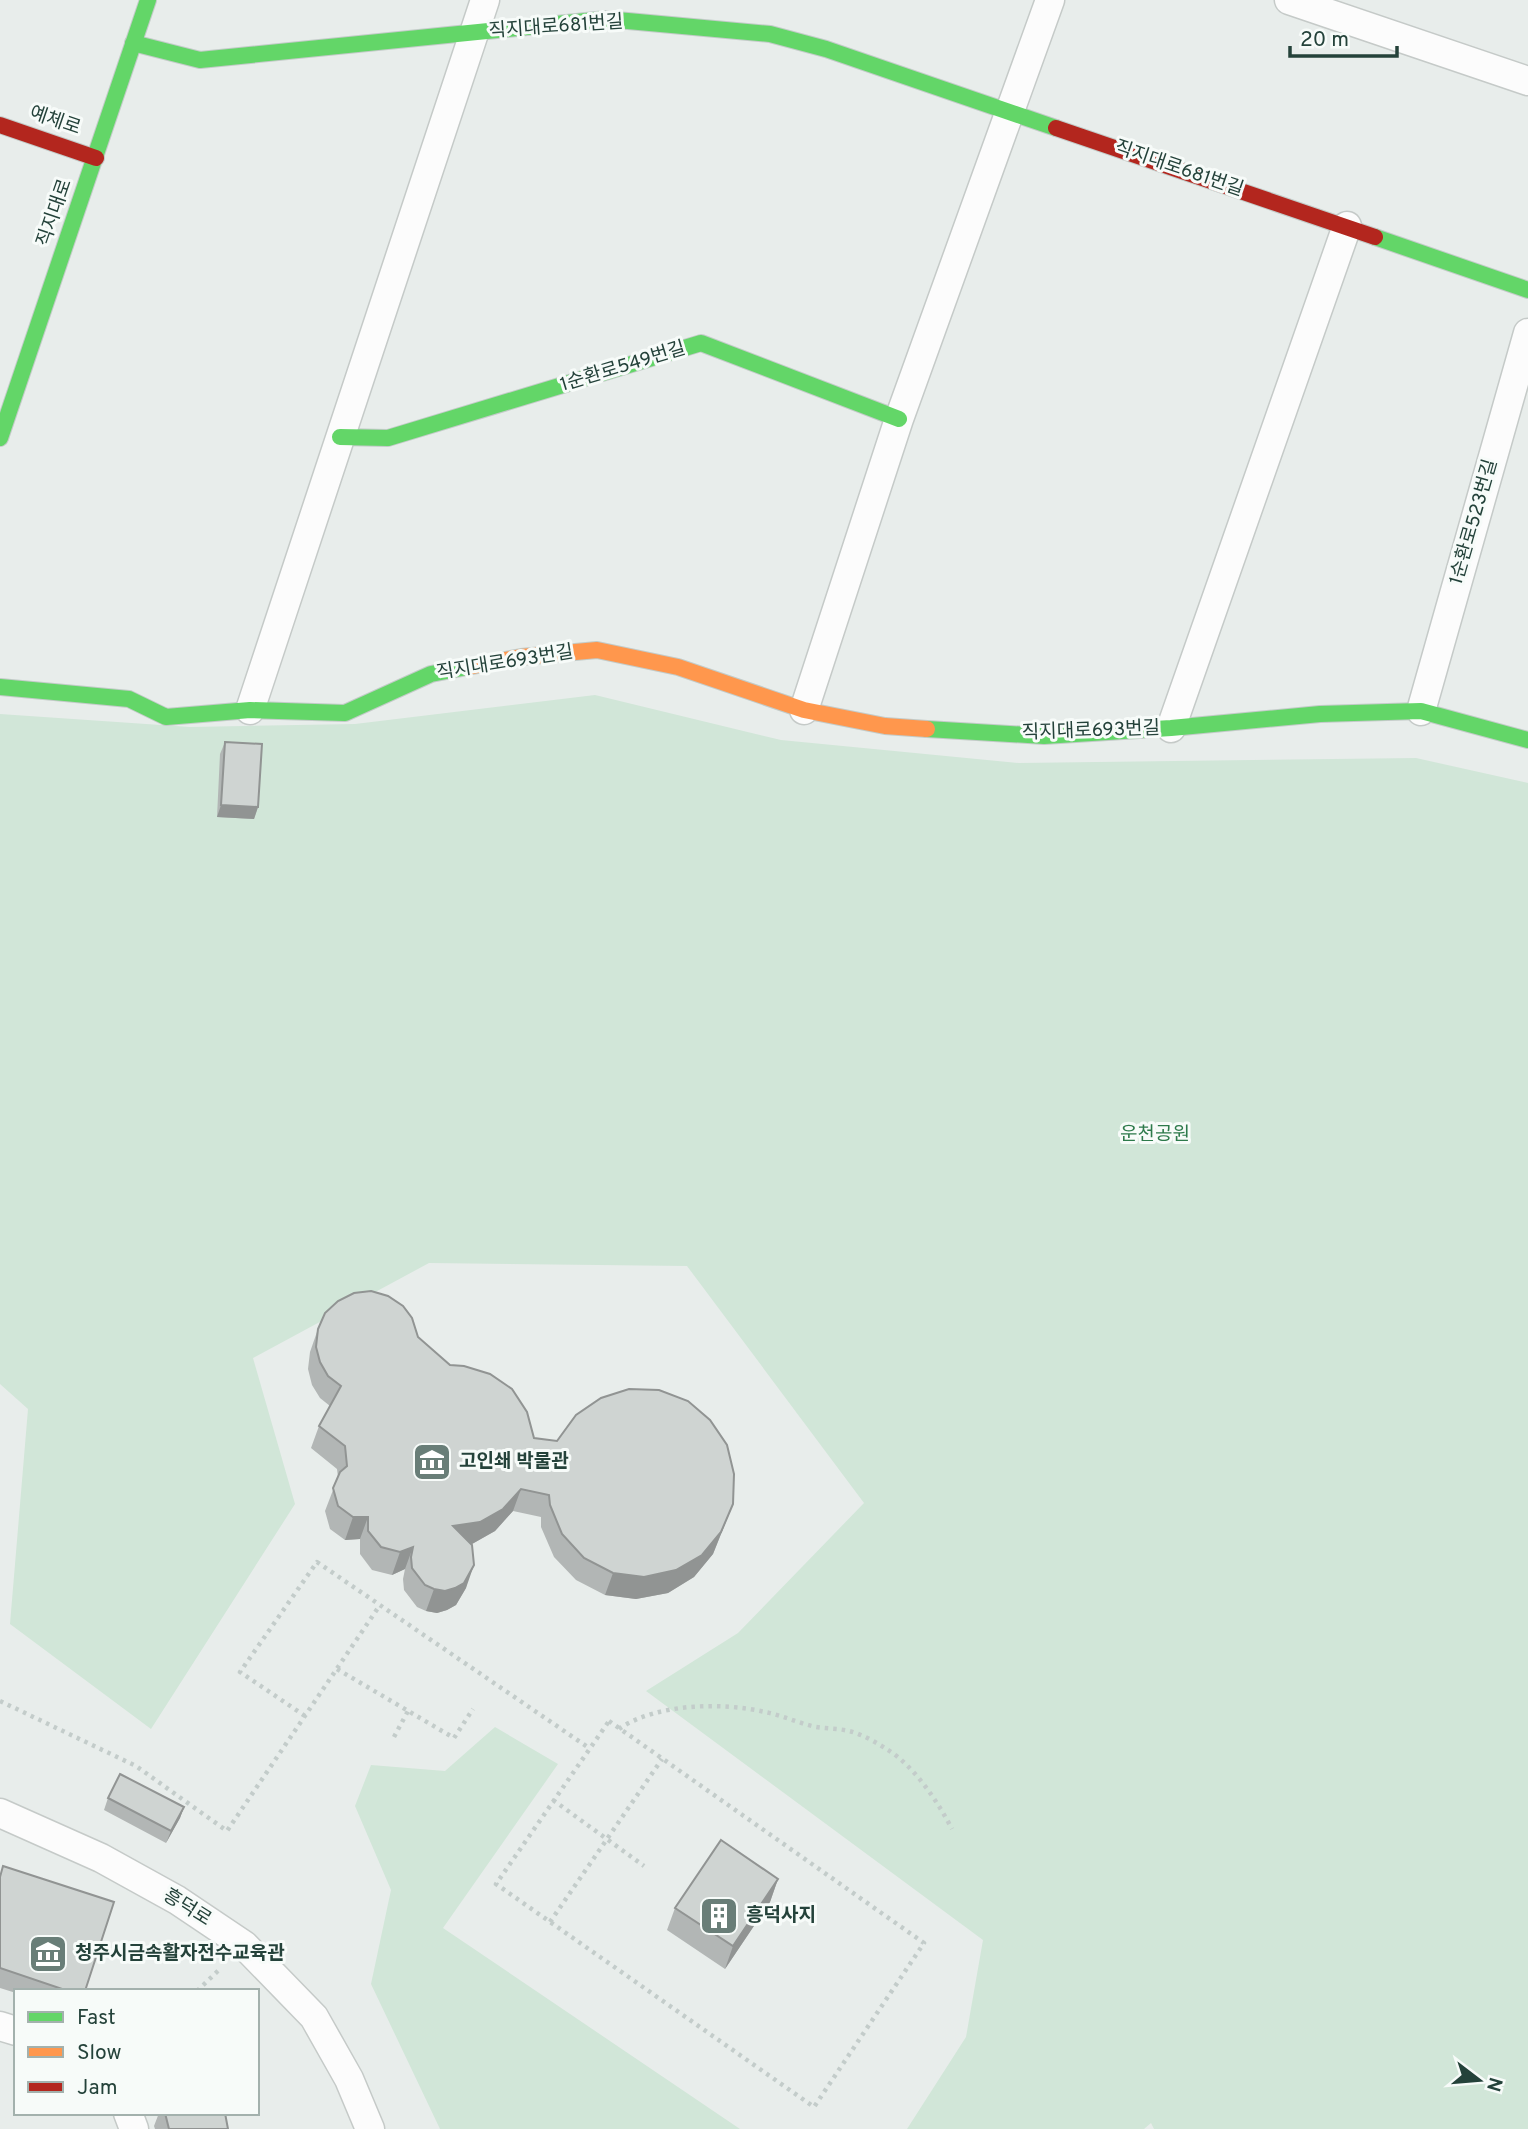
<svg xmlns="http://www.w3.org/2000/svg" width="1528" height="2129" viewBox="0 0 1528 2129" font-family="Overpass,'Noto Sans KR',sans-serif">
	<rect width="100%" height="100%" fill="#e8edeb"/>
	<!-- green -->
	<path fill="#d1e6d8" d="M595 695 781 740 1019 763 1416 758 1528 783V2129H1154L1151 2123 1144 2129H907L966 2037 983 1940 646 1691 738 1633 864 1503 687 1266 429 1263 253 1358 295 1504 151 1729 10 1624 28 1409 0 1384V714L190 727 355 724Z
		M495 1727 558 1764 443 1928 740 2129H440L371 1984 391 1890 355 1806 371 1765 445 1771Z"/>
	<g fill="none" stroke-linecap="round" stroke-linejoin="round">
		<defs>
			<path id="street" d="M1289 0 1528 81
				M250 710 485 0
				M804 710 899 419 1050 0
				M1421 711 1528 333
				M1171 728 1347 226
				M0 1813 101 1858 177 1900 244 1945 314 2017 349 2079 370 2129
				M0 2026 16 2031
				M128 2113 134 2129"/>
			<path id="fast" d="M133 43 200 60 606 19 770 34 826 49 1056 128
				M1375 237 1528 290
				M340 437 388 438 701 343 899 419
				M0 438 148 0
				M0 687 129 699 166 717 250 710 345 713 431 674 467 667
				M927 729 1044 736 1171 728 1320 714 1421 711 1528 740"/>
			<path id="slow" d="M467 667 521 657 597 650 678 667 804 710 885 726 927 729"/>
			<path id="jam" d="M0 125 96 158
				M1056 128 1375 237"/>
		</defs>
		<!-- street casing -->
		<use href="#street" stroke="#c5cac8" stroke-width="31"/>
		<!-- fast casing -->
		<use href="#fast" stroke="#c3cbc8" stroke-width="18"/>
		<!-- slow casing -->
		<use href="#slow" stroke="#c3cbc8" stroke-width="18"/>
		<!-- jam casing -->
		<use href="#jam" stroke="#c3cbc8" stroke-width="18"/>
		<!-- path -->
		<path stroke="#c3ccca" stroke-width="4.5" stroke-dasharray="3.5 5" stroke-linecap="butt" d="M337 1669 454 1738 473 1709
			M0 1701 136 1766 227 1831 380 1605
			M305 1716 240 1672 317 1562 589 1748
			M609 1721 924 1943 814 2107 496 1884Z
			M619 1729C656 1703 723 1702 765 1712 781 1715 796 1722 812 1726 824 1729 837 1728 849 1731 862 1734 877 1743 888 1750 914 1766 938 1802 952 1829
			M394 1737 408 1711
			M553 1800 644 1866
			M550 1922 662 1759
			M197 1991 221 1968"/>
		<!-- street -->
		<use href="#street" stroke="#fcfcfc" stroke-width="28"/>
		<!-- fast -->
		<use href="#fast" stroke="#63d668" stroke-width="16"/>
		<!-- slow -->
		<use href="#slow" stroke="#ff974d" stroke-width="16"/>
		<!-- jam -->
		<use href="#jam" stroke="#b3261e" stroke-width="16"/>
	</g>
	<!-- wall -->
	<path fill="#b2b6b5" d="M225 742 258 807 254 819 217 817 220 754Z
		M318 1329 418 1337 534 1438 733 1504 713 1554 694 1577 668 1593 636 1599 605 1595 576 1580 554 1557 541 1527V1517L513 1511 495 1531 472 1544 466 1588 456 1605 447 1610 437 1613 426 1611 417 1607 404 1590 403 1579 405 1569 392 1575 372 1570 360 1554V1539L345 1540 330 1529 325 1511 338 1477 337 1469 311 1448 319 1426 330 1406 320 1398 312 1385 308 1369 310 1352Z
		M108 1798 184 1807 180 1818 166 1843 104 1810Z
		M0 1876 85 1991H16V1993L0 1988Z
		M778 1879 770 1902 725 1969 667 1930 675 1908Z
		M159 2113H225L228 2129H155L154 2126Z"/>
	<!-- shaded-wall -->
	<path fill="#919493" d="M221 805 258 807 254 819 217 817Z
		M521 1489 513 1511 495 1531 472 1544 453 1526Z
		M733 1504 713 1554 694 1577 668 1593 636 1599 605 1595 613 1573Z
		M353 1517H368L360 1539 345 1540Z
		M413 1547 405 1569 392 1575 400 1552Z
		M474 1565 466 1588 456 1605 447 1610 437 1613 426 1611 434 1589Z
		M184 1807 180 1818 166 1843 171 1831Z
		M778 1879 770 1902 725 1969 733 1946Z"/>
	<!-- building -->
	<path fill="#cfd4d2" stroke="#919493" stroke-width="2" d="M225 742 262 744 258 807 221 805Z
		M371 1291 388 1296 403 1306 412 1318 418 1337 450 1365 464 1366 490 1374 512 1389 527 1412 534 1438 557 1441 576 1415 601 1398 629 1389 659 1390 688 1401 710 1420 727 1445 734 1474 733 1504 721 1532 702 1555 676 1570 644 1577 613 1573 584 1558 562 1534 550 1505 549 1495 521 1489 503 1509 480 1522 453 1526 472 1545 474 1565 464 1583 455 1588 445 1591 434 1589 425 1585 412 1568 411 1557 413 1547 400 1552 381 1547 368 1531V1517H353L338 1506 333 1488 340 1472 347 1466 345 1446 319 1426 341 1386 328 1376 320 1362 316 1347 318 1329 325 1313 338 1301 354 1293Z
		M120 1774 184 1807 171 1831 108 1798Z
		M721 1840 778 1879 733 1946 675 1908Z
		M3 1866 114 1902 85 1991H68L0 1968V1877Z
		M165 2113H225L228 2129H169Z"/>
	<!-- icons -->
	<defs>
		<symbol id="museum-square" viewBox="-11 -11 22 22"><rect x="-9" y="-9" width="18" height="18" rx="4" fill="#697e78" stroke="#f7fbf9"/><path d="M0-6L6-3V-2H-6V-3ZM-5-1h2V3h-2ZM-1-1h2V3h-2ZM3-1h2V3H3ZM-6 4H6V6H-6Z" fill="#fff"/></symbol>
		<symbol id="building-square" viewBox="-11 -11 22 22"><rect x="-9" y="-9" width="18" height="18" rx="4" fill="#697e78" stroke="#f7fbf9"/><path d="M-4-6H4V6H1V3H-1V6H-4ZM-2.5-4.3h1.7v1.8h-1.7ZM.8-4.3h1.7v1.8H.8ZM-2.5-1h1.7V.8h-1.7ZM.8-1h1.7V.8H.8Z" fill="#fff"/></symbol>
	</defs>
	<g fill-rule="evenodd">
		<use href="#museum-square" x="410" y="1440" width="44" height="44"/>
		<use href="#building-square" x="697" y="1894" width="44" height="44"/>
		<use href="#museum-square" x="26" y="1932" width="44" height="44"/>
	</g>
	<g text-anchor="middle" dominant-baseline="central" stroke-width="6" stroke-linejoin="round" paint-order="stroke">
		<!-- street labels -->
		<g font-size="19" fill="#24423a" stroke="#f7fbf9">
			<text transform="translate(556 27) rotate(-4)">직지대로681번길</text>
			<text transform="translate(55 121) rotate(19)">예체로</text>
			<text transform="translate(1179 169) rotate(19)">직지대로681번길</text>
			<text transform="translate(55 213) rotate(-71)">직지대로</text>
			<text transform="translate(623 367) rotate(-17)">1순환로549번길</text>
			<text transform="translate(1474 522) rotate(-74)">1순환로523번길</text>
			<text transform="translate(505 663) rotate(-9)">직지대로693번길</text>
			<text transform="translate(1091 731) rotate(-2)">직지대로693번길</text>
			<text transform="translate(187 1908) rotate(32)">흥덕로</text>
		</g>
		<!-- park labels -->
		<g font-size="19" fill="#2d7a4b" stroke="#f7fbf9">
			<text x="1155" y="1135">운천공원</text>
		</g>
		<!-- poi labels -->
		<g font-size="19" font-weight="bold" fill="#24423a" stroke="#f7fbf9" text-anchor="start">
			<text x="459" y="1462">고인쇄 박물관</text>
			<text x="746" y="1916">흥덕사지</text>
			<text x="75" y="1954">청주시금속활자전수교육관</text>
		</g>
	</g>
	<!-- legend -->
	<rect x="14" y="1989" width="245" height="126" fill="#f7fbf9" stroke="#a3b1ad" stroke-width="2"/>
	<rect x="28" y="2012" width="35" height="10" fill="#63d668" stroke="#a3b1ad" stroke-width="2"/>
	<text x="77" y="2024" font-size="21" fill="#24423a">Fast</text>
	<rect x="28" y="2047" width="35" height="10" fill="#ff974d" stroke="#a3b1ad" stroke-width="2"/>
	<text x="77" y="2059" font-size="21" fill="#24423a">Slow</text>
	<rect x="28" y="2082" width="35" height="10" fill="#b3261e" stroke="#a3b1ad" stroke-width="2"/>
	<text x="77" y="2094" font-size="21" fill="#24423a">Jam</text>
	<!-- north arrow -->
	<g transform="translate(1479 2080) rotate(106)" stroke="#f7fbf9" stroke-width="5" paint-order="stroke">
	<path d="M0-5L12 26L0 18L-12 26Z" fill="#24423a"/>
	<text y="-10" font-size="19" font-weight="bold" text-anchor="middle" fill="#24423a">N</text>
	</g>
	<!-- scale -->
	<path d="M1290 46v10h107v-10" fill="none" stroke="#24423a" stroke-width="3.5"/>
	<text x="1300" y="46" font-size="21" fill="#24423a" stroke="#f7fbf9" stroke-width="5" paint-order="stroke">20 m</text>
</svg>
